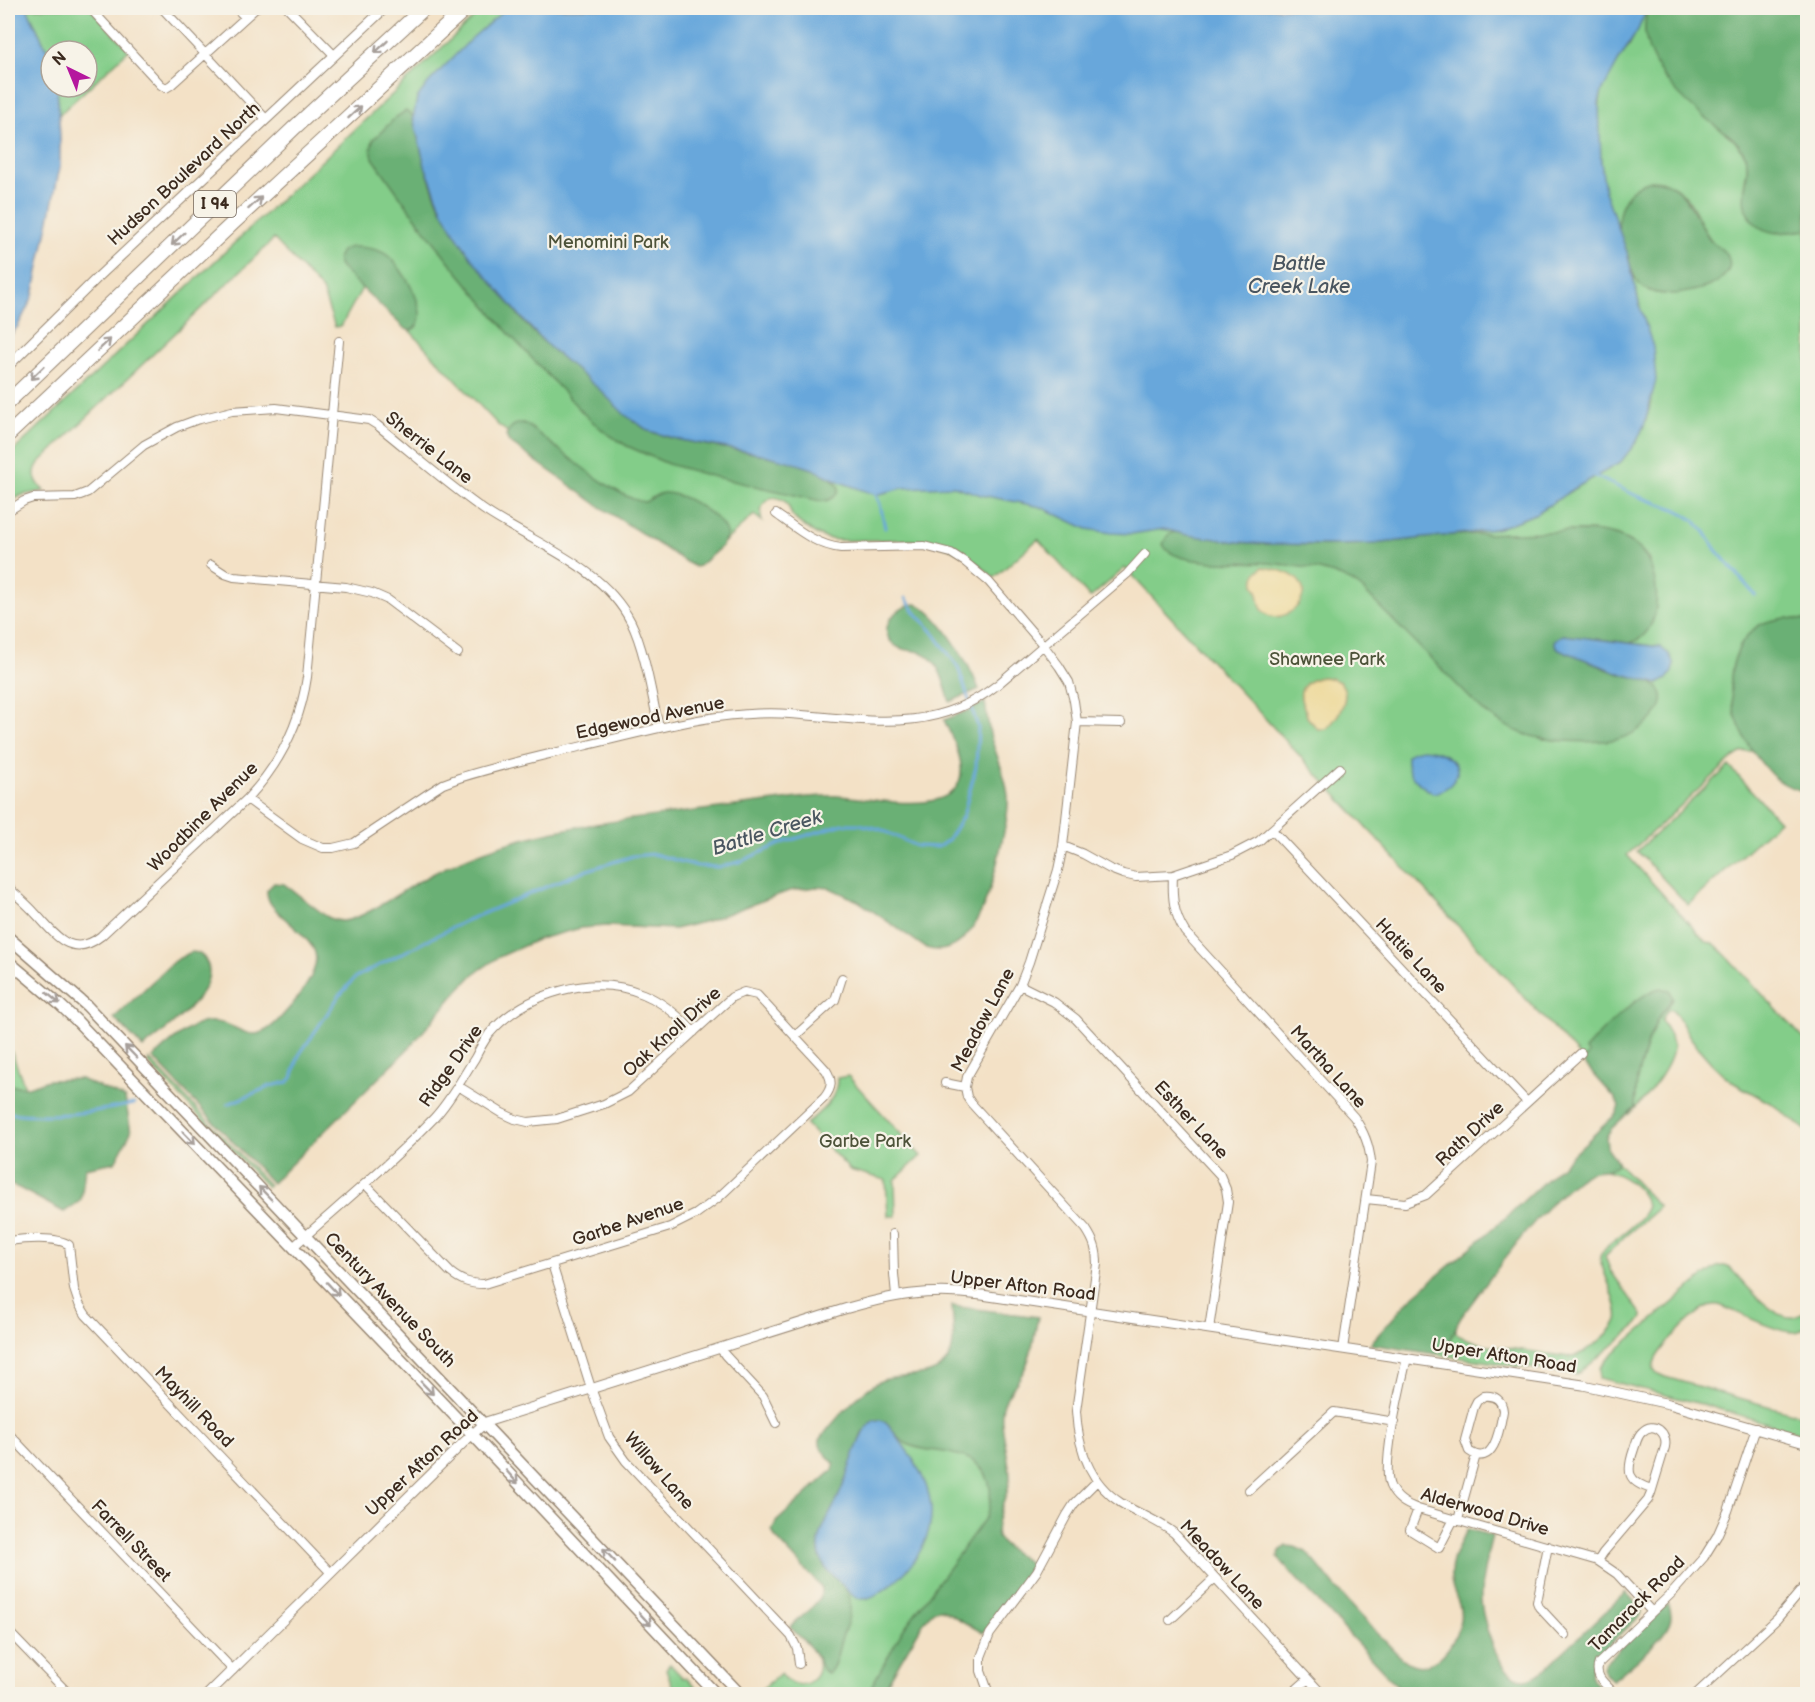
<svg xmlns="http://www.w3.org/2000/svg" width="1815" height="1702" viewBox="0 0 1815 1702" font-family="'Balsamiq Sans',sans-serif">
	<rect width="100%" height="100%" fill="#f7f3e8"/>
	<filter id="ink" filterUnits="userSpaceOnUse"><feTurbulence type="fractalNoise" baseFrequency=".0167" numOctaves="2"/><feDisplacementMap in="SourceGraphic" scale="12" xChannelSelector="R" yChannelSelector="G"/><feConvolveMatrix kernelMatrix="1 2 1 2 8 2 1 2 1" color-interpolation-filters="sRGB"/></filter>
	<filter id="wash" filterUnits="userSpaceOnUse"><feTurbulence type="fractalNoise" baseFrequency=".008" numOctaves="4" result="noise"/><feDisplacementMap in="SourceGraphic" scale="24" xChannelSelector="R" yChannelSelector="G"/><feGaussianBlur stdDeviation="1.35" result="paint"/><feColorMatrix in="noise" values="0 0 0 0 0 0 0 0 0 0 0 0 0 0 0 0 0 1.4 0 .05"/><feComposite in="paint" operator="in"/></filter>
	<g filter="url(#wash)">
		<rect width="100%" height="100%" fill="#f3e1c6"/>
		<!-- green -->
		<path fill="#83cd89" stroke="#5f7c54" stroke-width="1.5" d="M27 8H90L129 50 59 115 57 87H87V51H51V58Z
			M484 8H669L1164 529 1187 535 1266 544 1339 545 1543 739 1602 740 1661 705C1664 692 1658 687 1647 680L1658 684 1660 647 1630 643C1645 639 1657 619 1655 604 1653 591 1654 575 1650 563 1645 549 1628 539 1615 535 1589 528 1559 532 1532 533 1505 534 1477 534 1450 535L1499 528 1537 513 1595 476 1637 441 1645 423 1651 403 1640 307 1632 273 1640 285 1718 282 1728 271C1724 263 1720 254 1715 246 1712 241 1708 236 1705 231 1699 220 1695 208 1687 198 1674 182 1652 173 1635 188 1622 199 1618 213 1619 230 1614 217 1607 204 1604 190 1601 170 1596 110 1602 92 1607 75 1620 59 1630 44 1636 33 1641 22 1646 10L1645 31 1663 76 1697 111 1733 139 1744 153 1747 161V170L1744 186 1749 217 1763 229 1778 233 1807 230 1808 621 1787 618 1764 623 1754 629 1731 680 1732 702 1735 715 1753 751 1742 752 1734 757 1627 855 1706 942 1713 943 1717 946 1807 1042V1131L1772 1104 1734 1083C1717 1070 1702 1054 1690 1037 1684 1028 1679 1014 1670 1009L1666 1012 1662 1020C1665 1029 1673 1036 1673 1046 1674 1065 1642 1103 1628 1115L1635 1107 1637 1078 1646 1046 1657 1020 1672 1000 1661 988 1583 1060 1125 568 1090 598 1038 539 994 578C956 538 918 539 867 540 854 540 839 542 826 538 818 536 797 523 792 515 789 510 790 504 783 500 768 491 757 508 762 521L754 515 698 566 674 551 498 425 365 283 341 326 335 327 322 290 274 239 39 463C31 474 36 482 44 491L22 495 8 503V456Z
			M1729 766 1779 821 1688 905 1637 851Z
			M10 1048 36 1116 8 1110V1049Z
			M149 1059 269 1185 267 1187 148 1063Z
			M848 1076 921 1156 895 1180 896 1216H888L886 1180 850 1170 806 1124C821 1111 838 1099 837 1078Z
			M1615 1160 1658 1206 1656 1210 1624 1237 1605 1256 1610 1270 1642 1315V1318L1636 1326 1577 1375 1435 1354C1448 1349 1452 1339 1456 1326V1333L1462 1337 1481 1344 1569 1357C1581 1355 1588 1350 1598 1342 1605 1336 1614 1329 1617 1320 1620 1310 1609 1285 1605 1274 1603 1268 1600 1263 1600 1256 1610 1237 1640 1227 1647 1206 1643 1188 1623 1174 1605 1171H1608L1617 1161Z
			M1719 1266H1725L1730 1268C1744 1282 1773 1321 1795 1317 1800 1316 1804 1312 1807 1309V1324C1804 1328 1801 1331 1796 1332 1778 1334 1737 1311 1719 1305 1713 1304 1710 1305 1705 1308 1694 1314 1649 1356 1654 1369 1656 1374 1661 1375 1665 1377L1807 1417V1435L1705 1405 1599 1378 1600 1368 1610 1356 1703 1277Z
			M883 1383 1006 1485 987 1540 1024 1578 984 1632 935 1603 879 1694H756L781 1673C798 1700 833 1675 812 1650L833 1590 777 1530 844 1468Z
			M670 1664 683 1678 686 1677 702 1694H666L673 1688 666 1669Z"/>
		<!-- forest -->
		<path fill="#6ab075" stroke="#526d4a" stroke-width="1.5" d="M1647 8H1807V230C1789 231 1771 238 1756 224 1730 201 1757 175 1743 151 1736 138 1724 132 1713 124 1684 102 1647 69 1645 30 1645 23 1646 15 1647 8Z
			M406 111 412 115C421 147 427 180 442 210 450 226 464 241 474 255 491 278 507 302 526 324 547 348 574 367 598 388 614 402 627 418 646 429 681 449 826 452 839 488 837 497 830 501 821 501L711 476 668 464 627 446 606 433 587 417 510 335 448 260 404 202 373 158 371 149 373 140 396 117Z
			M1650 180C1689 182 1691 213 1709 238 1714 245 1724 249 1728 257 1735 271 1718 283 1707 287 1688 293 1661 299 1644 288 1633 280 1631 267 1628 256 1625 247 1620 238 1619 229 1615 208 1630 185 1650 180Z
			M351 247C363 247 377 248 387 255 402 266 437 320 410 331L404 328 341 268C333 257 340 250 351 247Z
			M523 423 530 427C553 444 619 501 645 502 652 499 657 492 666 493 685 494 723 517 727 535L722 546 699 566 695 567 686 562 602 508 509 442 506 436C508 428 515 423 523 423Z
			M1577 531C1599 531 1621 533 1638 548 1662 568 1666 634 1630 643L1563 635 1566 652C1583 657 1599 667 1617 673 1630 677 1645 677 1656 686 1662 691 1664 698 1661 706 1654 722 1634 735 1618 739 1593 744 1545 742 1522 733 1507 728 1495 720 1482 710L1361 588C1337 569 1298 566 1268 563 1247 561 1172 568 1163 544L1168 535 1174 532 1238 542 1266 544 1335 545 1373 544 1450 535Z
			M916 604C940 612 970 666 979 689L950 702C945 687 942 670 931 659 919 646 907 654 896 646 874 631 895 606 916 604Z
			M1787 618 1807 621V792C1797 790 1786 786 1778 780 1770 775 1765 767 1759 760 1734 727 1718 678 1744 640 1749 633 1756 626 1764 623 1771 620 1780 619 1787 618Z
			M985 702C987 714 988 726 991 738 997 757 1006 776 1008 796 1009 814 1004 832 1000 850 993 883 974 964 926 948L858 901 830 888 816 887 789 891 707 921 675 929 606 926 581 928 539 939 499 957 474 974 455 994 410 1047 272 1183 153 1058C164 1047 190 1024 206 1022 242 1018 248 1056 284 1014 296 1001 323 969 314 950 307 936 290 924 279 913 272 906 266 900 267 890L274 883 284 884 326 916C331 919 337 921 343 921 363 920 404 889 423 879 502 835 575 826 663 815 711 809 759 803 807 797 818 797 829 795 839 796 869 797 965 822 961 767 960 751 950 734 944 720L970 710Z
			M191 952C198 952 203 955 206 961 223 989 162 1033 143 1048L114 1018 174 961Z
			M1661 988 1670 991 1673 998 1657 1020 1646 1046 1637 1078 1635 1107 1611 1129 1606 1137 1607 1147 1617 1161 1616 1166C1609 1172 1603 1169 1594 1171 1588 1172 1583 1176 1578 1179 1534 1214 1496 1271 1462 1316 1452 1330 1453 1347 1435 1354L1370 1344 1410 1299 1502 1221 1616 1114 1619 1106 1615 1098 1582 1061 1589 1054 1585 1050C1601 1032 1639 992 1661 988Z
			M80 1079 125 1098 131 1132 115 1162 85 1168 81 1200 64 1212 19 1188 8 1184V1085L28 1087 48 1080Z
			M952 1306 1038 1317C1034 1336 1032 1357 1022 1374 1016 1385 1007 1393 1003 1406 998 1423 1010 1458 1010 1478 1009 1496 993 1520 997 1536 1000 1546 1024 1559 1033 1565L1019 1586 983 1633 941 1609C933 1608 930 1615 925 1620L885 1687 883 1694H867L903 1630 986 1517C997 1486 987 1460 953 1454 938 1450 921 1451 907 1444 897 1439 893 1429 885 1421L863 1431C854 1454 848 1477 837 1500 831 1513 821 1527 819 1542 815 1573 847 1577 850 1600 852 1615 844 1630 840 1644 837 1654 836 1667 828 1673 820 1669 821 1665 817 1657 812 1646 798 1636 790 1627 799 1618 824 1601 822 1588L775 1537 772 1530 776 1522 833 1470 834 1464C829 1456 818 1450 820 1440 831 1423 864 1387 883 1380 895 1376 908 1377 920 1375 960 1369 954 1337 952 1306Z
			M1468 1529 1492 1536C1487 1555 1482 1575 1481 1595 1480 1615 1498 1680 1525 1679 1531 1679 1537 1675 1542 1672L1626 1592 1641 1609 1642 1613 1640 1616C1629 1628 1589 1657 1591 1674 1592 1680 1598 1685 1602 1689L1596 1694H1405L1282 1563 1278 1557 1280 1551 1286 1546 1295 1547 1306 1552C1318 1563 1327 1578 1338 1590 1353 1608 1369 1624 1385 1641 1393 1649 1401 1660 1412 1664 1422 1668 1430 1665 1438 1659 1450 1650 1457 1634 1460 1620 1462 1608 1457 1600 1453 1589 1446 1567 1457 1547 1468 1529Z
			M1668 1604C1671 1610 1672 1616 1670 1622 1664 1640 1627 1668 1612 1681 1606 1675 1600 1671 1605 1662Z"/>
		<!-- sand -->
		<path fill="#eeda9e" stroke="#94825e" stroke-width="1.5" d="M1263 567C1342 578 1284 633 1264 612 1257 605 1261 593 1254 585L1256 573Z
			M1322 677C1360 679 1343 714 1326 729H1318L1307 717C1307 710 1302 706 1301 699 1298 685 1311 679 1322 677Z"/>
		<!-- water -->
		<path fill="#67a7db" stroke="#51687c" stroke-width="1.5" d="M8 8H27L51 58V87H57L60 136V167L33 296 18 326 8 339Z
			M507 8H1647L1638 30 1619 60 1602 91 1599 103 1601 162 1605 191 1627 252 1640 307 1653 347 1656 380 1645 423 1637 441 1620 463 1577 487 1537 513 1499 528 1477 532 1373 544 1335 545 1266 544 1238 542 1187 535 1164 529 1132 534 1111 533 1087 529 1041 507 981 495 954 486 903 488 876 495 840 482 813 469 791 462 761 454 680 440 649 431 625 415 599 389 550 348 527 324 473 260 456 235 443 212 425 166 413 118 417 98 428 83 472 38Z
			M1563 635 1660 647 1669 654 1674 664 1672 672 1667 679 1658 684 1616 672 1559 649 1556 646 1554 641Z
			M1422 749C1441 749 1471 764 1450 785 1444 790 1440 792 1433 793 1419 785 1405 774 1407 756L1413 751Z
			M874 1420H881L888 1424C904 1447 922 1467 929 1495 939 1532 913 1572 882 1591 876 1595 868 1600 861 1599 852 1597 843 1585 836 1579 827 1571 819 1562 819 1548 818 1529 833 1511 840 1493 848 1475 859 1429 874 1420Z"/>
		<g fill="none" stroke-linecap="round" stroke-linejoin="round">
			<!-- stream -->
			<path stroke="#67a7db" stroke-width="3" d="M1595 476 1637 496 1678 510 1695 521 1705 532 1716 550 1755 595
				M876 495 880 504 885 528
				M228 1104 271 1086 288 1082 292 1078 299 1055 306 1045 339 996 356 977 465 921 581 872 633 856 654 854 697 866 718 867 739 862 785 842 843 824H859L880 829 916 846 938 847 948 840 963 816 976 767 978 727 958 667 933 632 915 612 906 598
				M8 1113C54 1118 89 1113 134 1104"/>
		</g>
	</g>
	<g filter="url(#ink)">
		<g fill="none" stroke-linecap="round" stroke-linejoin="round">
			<defs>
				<path id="minor" d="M90 8 161 85 166 88 171 85 256 8
					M162 8 266 119
					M236 8 245 17
					M288 8 334 55
					M8 511 24 501 33 498 75 497 88 492 144 445 177 427 196 420 232 411 276 408 369 420 377 425C412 453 447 484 484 510 534 544 602 565 631 622 645 650 652 697 659 728
					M776 514C796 528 815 545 841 548L924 546 951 553 965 562 989 582 1044 646 1059 666 1069 682 1074 701 1077 722 1063 846 1058 870 1029 962 1020 985 967 1077 965 1087 967 1097 971 1103 1086 1229C1094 1241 1097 1250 1097 1264L1076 1411C1078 1447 1088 1482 1121 1503 1139 1514 1157 1520 1174 1533L1322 1694
					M211 565 225 574 234 577 346 587 372 593 388 600 458 653
					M1077 722 1121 723
					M247 799 302 839 323 848H333L354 843 429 793 443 784 459 778C500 765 542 756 583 746 628 736 672 723 717 717 741 714 766 712 790 714 865 719 932 736 997 685L1127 574 1145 554
					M1273 831 1527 1102
					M1063 846 1083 854 1110 869 1123 874 1136 877 1173 875 1232 855 1259 841 1340 768
					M1173 875C1172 896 1173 913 1185 932L1354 1117C1364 1132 1369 1144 1371 1162L1343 1349
					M8 887C17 896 27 904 35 913 55 934 71 960 101 936L247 799C280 764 300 725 307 677L339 341
					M8 903 15 894
					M1020 985 1054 1002 1076 1019 1220 1175 1226 1189 1228 1202 1209 1329
					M795 1036 835 1000 842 978
					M945 1083 965 1087
					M365 1184 450 1272C461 1281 470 1284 484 1284L670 1227 696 1214 718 1198 824 1098C832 1088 833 1081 826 1070L757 995 744 992 732 997 628 1092 604 1104 557 1119 528 1122 515 1119 502 1113 458 1086
					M1366 1199 1405 1203 1426 1195 1581 1053
					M893 1234 894 1274 896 1295
					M8 1241C23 1239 57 1236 69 1245L74 1289 79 1304 86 1315 331 1573
					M293 1247C340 1205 390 1164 434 1118 451 1100 462 1078 475 1058 479 1050 484 1041 489 1034 525 993 592 973 643 994 663 1002 679 1016 694 1032
					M552 1264 591 1388 609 1437 626 1461 791 1636 797 1648 799 1664
					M720 1348 725 1355 763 1396 776 1423
					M1407 1358C1401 1384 1381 1465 1390 1486 1396 1499 1405 1504 1418 1509L1598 1561 1617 1574 1652 1612
					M1484 1396C1495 1395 1502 1400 1503 1411 1500 1428 1494 1469 1469 1451L1465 1440 1474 1407 1477 1401Z
					M8 1433 233 1670
					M1249 1490 1334 1412 1395 1422
					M1418 1509 1410 1530 1439 1548 1454 1519
					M1458 1520 1476 1455
					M1548 1546 1537 1602 1539 1607 1565 1635
					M1598 1561 1603 1553 1648 1500 1651 1493 1665 1447C1668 1433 1654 1420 1642 1432 1637 1436 1636 1444 1634 1449 1626 1472 1627 1482 1652 1489
					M1170 1620 1215 1578
					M8 1631 69 1694
					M989 1694 981 1671V1657L990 1634 1037 1571 1067 1515 1074 1504 1097 1481
					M1291 1694 1308 1679
					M1615 1694C1607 1685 1593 1677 1599 1663L1673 1592 1704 1557 1717 1536 1728 1511 1756 1428
					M1696 1694 1777 1619 1808 1582"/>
				<path id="tertiary" d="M8 366 96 279 385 8
					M208 1694 463 1443 486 1422 841 1310C892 1295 928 1288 982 1295L1583 1385 1669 1404 1808 1444"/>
				<path id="secondary" d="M8 937 87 1006 740 1694
					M8 961 59 1004 76 1020 472 1434 716 1694"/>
				<path id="motorway" d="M8 402 294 128 424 8
					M8 435 233 223 466 8"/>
			</defs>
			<!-- minor casing -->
			<use href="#minor" stroke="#978672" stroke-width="10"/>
			<!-- tertiary casing -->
			<use href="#tertiary" stroke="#978672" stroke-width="11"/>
			<!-- secondary casing -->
			<use href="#secondary" stroke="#978672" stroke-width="13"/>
			<!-- motorway casing -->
			<use href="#motorway" stroke="#978672" stroke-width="16"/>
			<!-- minor -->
			<use href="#minor" stroke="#fff" stroke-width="8"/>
			<!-- tertiary -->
			<use href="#tertiary" stroke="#fff" stroke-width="9"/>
			<!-- secondary -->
			<use href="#secondary" stroke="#fff" stroke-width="10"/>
			<!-- motorway -->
			<use href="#motorway" stroke="#fff" stroke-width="14"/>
		</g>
		<!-- one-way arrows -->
		<defs><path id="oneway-shaft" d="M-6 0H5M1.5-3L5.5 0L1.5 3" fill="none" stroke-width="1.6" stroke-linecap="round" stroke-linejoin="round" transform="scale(1.5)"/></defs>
		<g stroke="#a79f9a">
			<use href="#oneway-shaft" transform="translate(381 47) rotate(137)"/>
			<use href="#oneway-shaft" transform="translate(355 112) rotate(-43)"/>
			<use href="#oneway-shaft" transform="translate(255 203) rotate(-42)"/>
			<use href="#oneway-shaft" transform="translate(178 239) rotate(136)"/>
			<use href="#oneway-shaft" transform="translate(104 345) rotate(-43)"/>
			<use href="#oneway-shaft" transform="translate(37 373) rotate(136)"/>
			<use href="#oneway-shaft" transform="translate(53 998) rotate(40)"/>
			<use href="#oneway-shaft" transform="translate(131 1052) rotate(-134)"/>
			<use href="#oneway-shaft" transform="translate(189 1138) rotate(46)"/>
			<use href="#oneway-shaft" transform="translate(265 1193) rotate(-134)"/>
			<use href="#oneway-shaft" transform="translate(333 1289) rotate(47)"/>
			<use href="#oneway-shaft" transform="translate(427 1388) rotate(46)"/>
			<use href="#oneway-shaft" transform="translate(512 1477) rotate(48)"/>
			<use href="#oneway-shaft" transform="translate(609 1555) rotate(-133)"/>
			<use href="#oneway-shaft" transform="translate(645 1619) rotate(47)"/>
		</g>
	</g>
	<g text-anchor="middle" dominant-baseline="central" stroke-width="4.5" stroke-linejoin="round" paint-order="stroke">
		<!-- shield labels -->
		<rect fill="#f7f3e8" stroke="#73665b" stroke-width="1.5" x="194" y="191" width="42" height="26" rx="4.5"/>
		<g font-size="16" font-weight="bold" fill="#3b2a1e">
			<text x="215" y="204">I 94</text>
		</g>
		<!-- street labels -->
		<g font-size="18" fill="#3b2a1e" stroke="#f7f3e8">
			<text transform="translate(184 174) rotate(-43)">Hudson Boulevard North</text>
			<text transform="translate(429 448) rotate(38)">Sherrie Lane</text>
			<text transform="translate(650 718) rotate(-12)">Edgewood Avenue</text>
			<text transform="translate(203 817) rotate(-45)">Woodbine Avenue</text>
			<text transform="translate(1411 956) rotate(47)">Hattie Lane</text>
			<text transform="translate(983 1020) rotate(-62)">Meadow Lane</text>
			<text transform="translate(672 1032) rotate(-42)">Oak Knoll Drive</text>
			<text transform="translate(451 1066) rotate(-55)">Ridge Drive</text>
			<text transform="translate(1328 1067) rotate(48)">Martha Lane</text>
			<text transform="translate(1191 1120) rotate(47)">Esther Lane</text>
			<text transform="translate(1470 1134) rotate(-43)">Rath Drive</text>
			<text transform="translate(628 1222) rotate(-19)">Garbe Avenue</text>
			<text transform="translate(1023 1286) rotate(7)">Upper Afton Road</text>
			<text transform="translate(390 1300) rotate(46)">Century Avenue South</text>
			<text transform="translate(1504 1356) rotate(9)">Upper Afton Road</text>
			<text transform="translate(194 1407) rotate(46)">Mayhill Road</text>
			<text transform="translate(422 1463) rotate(-43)">Upper Afton Road</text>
			<text transform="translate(659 1471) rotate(49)">Willow Lane</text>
			<text transform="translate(1485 1512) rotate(16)">Alderwood Drive</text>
			<text transform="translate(131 1541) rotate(46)">Farrell Street</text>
			<text transform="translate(1222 1565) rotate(47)">Meadow Lane</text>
			<text transform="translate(1637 1604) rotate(-45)">Tamarack Road</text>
		</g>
		<!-- park labels -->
		<g font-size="18" fill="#4d5339" stroke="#f7f3e8">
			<text x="608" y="242">Menomini Park</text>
			<text x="1327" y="659">Shawnee Park</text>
			<text x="865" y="1141">Garbe Park</text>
		</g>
		<!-- water labels -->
		<g font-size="20" font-style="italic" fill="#4a5660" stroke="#f7f3e8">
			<text x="1299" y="264">Battle<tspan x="1299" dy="23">Creek Lake</tspan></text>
			<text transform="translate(767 833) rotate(-17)">Battle Creek</text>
		</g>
	</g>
	<!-- margin -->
	<rect width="1815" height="1702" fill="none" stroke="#f7f3e8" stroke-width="30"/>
	<!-- north arrow -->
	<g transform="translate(69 69) rotate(317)"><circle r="28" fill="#f7f3e8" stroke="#aca397" stroke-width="1.5"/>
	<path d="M0-4.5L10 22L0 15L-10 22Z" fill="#b5179e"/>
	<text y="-9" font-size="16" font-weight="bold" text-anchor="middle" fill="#3b2a1e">N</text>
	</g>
</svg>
